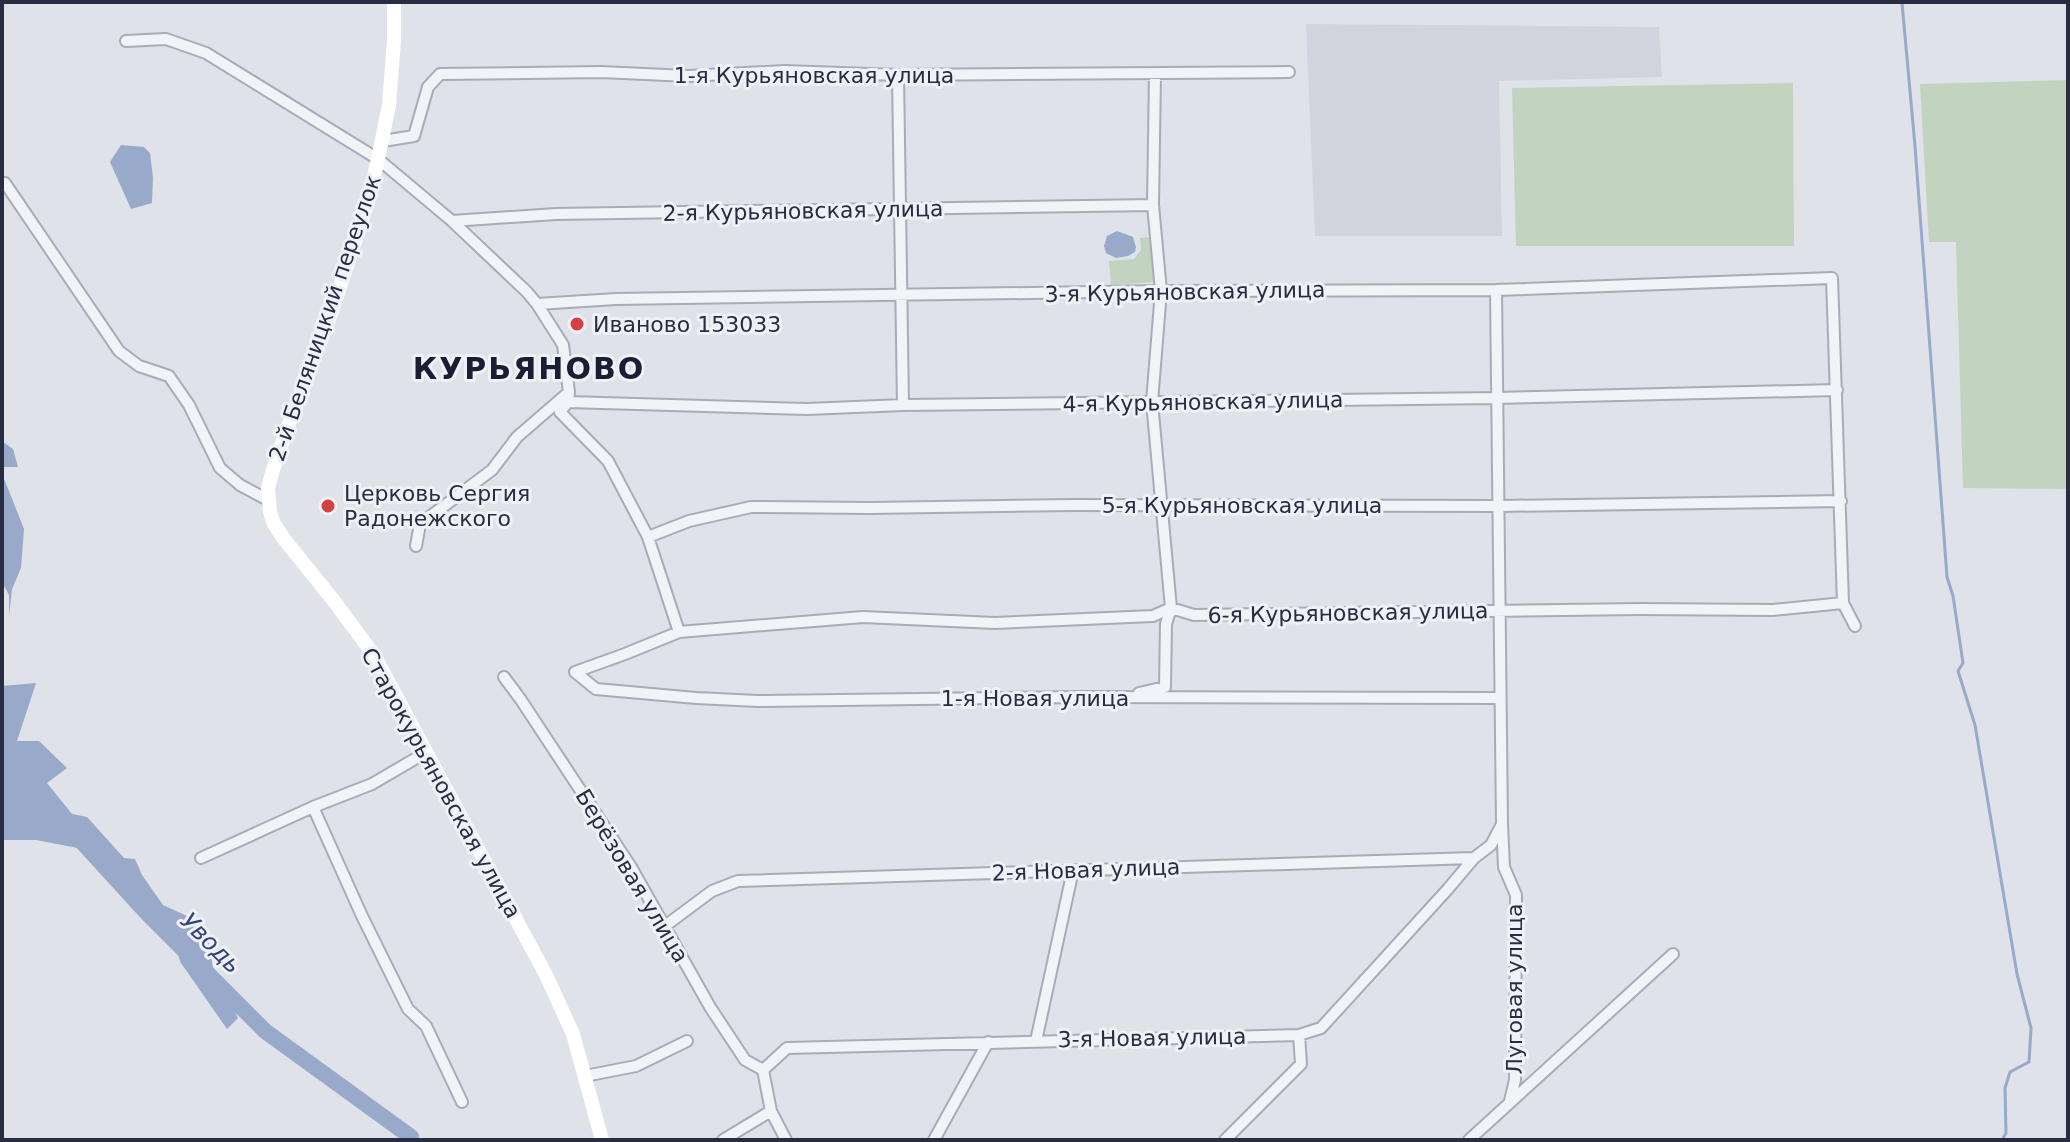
<svg xmlns="http://www.w3.org/2000/svg" width="2070" height="1142" viewBox="0 0 2070 1142" font-family="'DejaVu Sans',sans-serif">
	<rect width="100%" height="100%" fill="#dfe2e9"/>
	<!-- built -->
	<path fill="#d1d4de" d="M1306 24 1659 27 1662 77 1499 81 1502 236H1315Z"/>
	<!-- green -->
	<path fill="#c2d3c0" d="M2068 80V489L1963 488 1956 242H1929L1920 84Z
		M1793 83 1794 246H1516L1512 88Z
		M1153 237 1155 282 1111 285 1109 261 1134 259 1141 250 1140 238Z"/>
	<!-- water -->
	<path fill="#99a9ca" d="M121 145 144 147 150 153 153 178 152 203 131 209 110 162Z
		M1117 231 1133 237 1136 247 1135 252 1128 256 1116 258 1106 253 1104 246 1107 236Z
		M2 441 13 449 18 467H2Z
		M2 476 5 481 24 529 21 568 12 589 9 616V595L2 582Z
		M36 683 17 741H39L67 768 47 783 72 814 87 817 124 858 135 859 142 875 163 905 187 916 208 939 214 973 238 1018 227 1029 181 963 165 921 147 913 124 881 88 850 36 840H2V686Z"/>
	<g fill="none" stroke-linecap="round" stroke-linejoin="round">
		<!-- stream -->
		<path stroke="#99a9ca" stroke-width="3" d="M1902 3 1915 146 1947 577 1953 596 1963 663 1958 671 1975 725 2017 974 2031 1028 2029 1062 2010 1072 2005 1088 2006 1133 2002 1140"/>
		<!-- river -->
		<path stroke="#99a9ca" stroke-width="16" d="M74 833 147 913 187 953
			M206 972 265 1031 411 1137V1140"/>
		<defs>
			<path id="minor" d="M126 41 166 39 206 53 378 159 452 221 527 292 537 304 563 345 569 392 568 402 560 412 608 461 648 537 679 632
				M898 75 903 405
				M383 141 414 136 428 87 440 74 601 72 688 76 784 71 898 75 1289 72
				M2 183H5L119 351 139 366 169 376 189 405 220 468 240 485 268 500
				M452 221 556 214 1153 205
				M1496 290 1502 824 1504 867 1516 895 1515 1080 1510 1101
				M537 304 616 299 1161 291 1496 290 1832 278 1843 603 1855 626
				M568 402 807 409 903 405 1497 398 1837 390
				M648 537 689 521 751 507 870 508 1072 505 1500 506 1841 501
				M416 546 420 524 492 470 517 437 569 392
				M575 672 625 654 679 632 863 617 995 623 1153 616 1171 608 1194 615 1640 609 1773 610 1843 603
				M575 672 596 689 696 698 758 701 1084 697 1500 698
				M504 677 521 700 631 867 710 1007 745 1060 763 1070
				M1139 693 1165 687 1166 624 1171 608 1152 402 1161 291 1153 205 1155 74
				M313 807 362 916 408 1009 426 1026 462 1102
				M201 858 313 807 372 784 425 753
				M665 926 712 891 738 881 1474 858 1491 845 1502 824
				M1036 1041 1073 870
				M763 1070 787 1048 1299 1035 1321 1028 1447 890 1474 858
				M763 1070 771 1111 786 1140
				M585 1076 636 1066 687 1041
				M723 1140 771 1111
				M934 1140 988 1042
				M1225 1140 1301 1064 1299 1035
				M1469 1140 1673 954"/>
		</defs>
		<!-- minor casing -->
		<use href="#minor" stroke="#a8acb7" stroke-width="14"/>
		<!-- minor -->
		<use href="#minor" stroke="#f2f3f7" stroke-width="10"/>
		<!-- secondary -->
		<path stroke="#fff" stroke-width="14" d="M394 2V41L389 105 378 159 367 205 332 311 287 429 272 473 268 488 270 512 274 524 284 539 334 601 374 655 546 975 573 1034 602 1140"/>
	</g>
	<!-- markers -->
	<g fill="#d34140" stroke="#eff1f6" stroke-width="3">
		<circle cx="577" cy="324" r="8"/>
		<circle cx="328" cy="506" r="8"/>
	</g>
	<g text-anchor="middle" dominant-baseline="central" stroke-width="6" stroke-linejoin="round" paint-order="stroke">
		<!-- street labels -->
		<g font-size="22" fill="#282d41" stroke="#eff1f6">
			<text x="814" y="75">1-я Курьяновская улица</text>
			<text transform="translate(803 211) rotate(-1)">2-я Курьяновская улица</text>
			<text transform="translate(1185 292) rotate(-1)">3-я Курьяновская улица</text>
			<text transform="translate(325 318) rotate(-71)">2-й Беляницкий переулок</text>
			<text transform="translate(1203 402) rotate(-1)">4-я Курьяновская улица</text>
			<text x="1242" y="505">5-я Курьяновская улица</text>
			<text transform="translate(1348 613) rotate(-1)">6-я Курьяновская улица</text>
			<text x="1035" y="698">1-я Новая улица</text>
			<text transform="translate(441 783) rotate(61)">Старокурьяновская улица</text>
			<text transform="translate(1086 870) rotate(-2)">2-я Новая улица</text>
			<text transform="translate(632 876) rotate(59)">Берёзовая улица</text>
			<text transform="translate(1514 989) rotate(-90)">Луговая улица</text>
			<text transform="translate(1152 1038) rotate(-1)">3-я Новая улица</text>
		</g>
		<!-- poi labels -->
		<g font-size="22" fill="#282d41" stroke="#eff1f6" text-anchor="start">
			<text x="593" y="324">Иваново 153033</text>
			<text x="344" y="493">Церковь Сергия<tspan x="344" dy="25">Радонежского</tspan></text>
		</g>
		<!-- water labels -->
		<g font-size="24" font-style="italic" fill="#304476" stroke="#eff1f6">
			<text transform="translate(211 943) rotate(45)">Уводь</text>
		</g>
		<!-- district labels -->
		<g font-size="30" font-weight="bold" letter-spacing="2" fill="#1a1e32" stroke="#eff1f6">
			<text x="529" y="368">КУРЬЯНОВО</text>
		</g>
	</g>
	<!-- border -->
	<rect width="2070" height="1142" fill="none" stroke="#282d41" stroke-width="8"/>
</svg>
